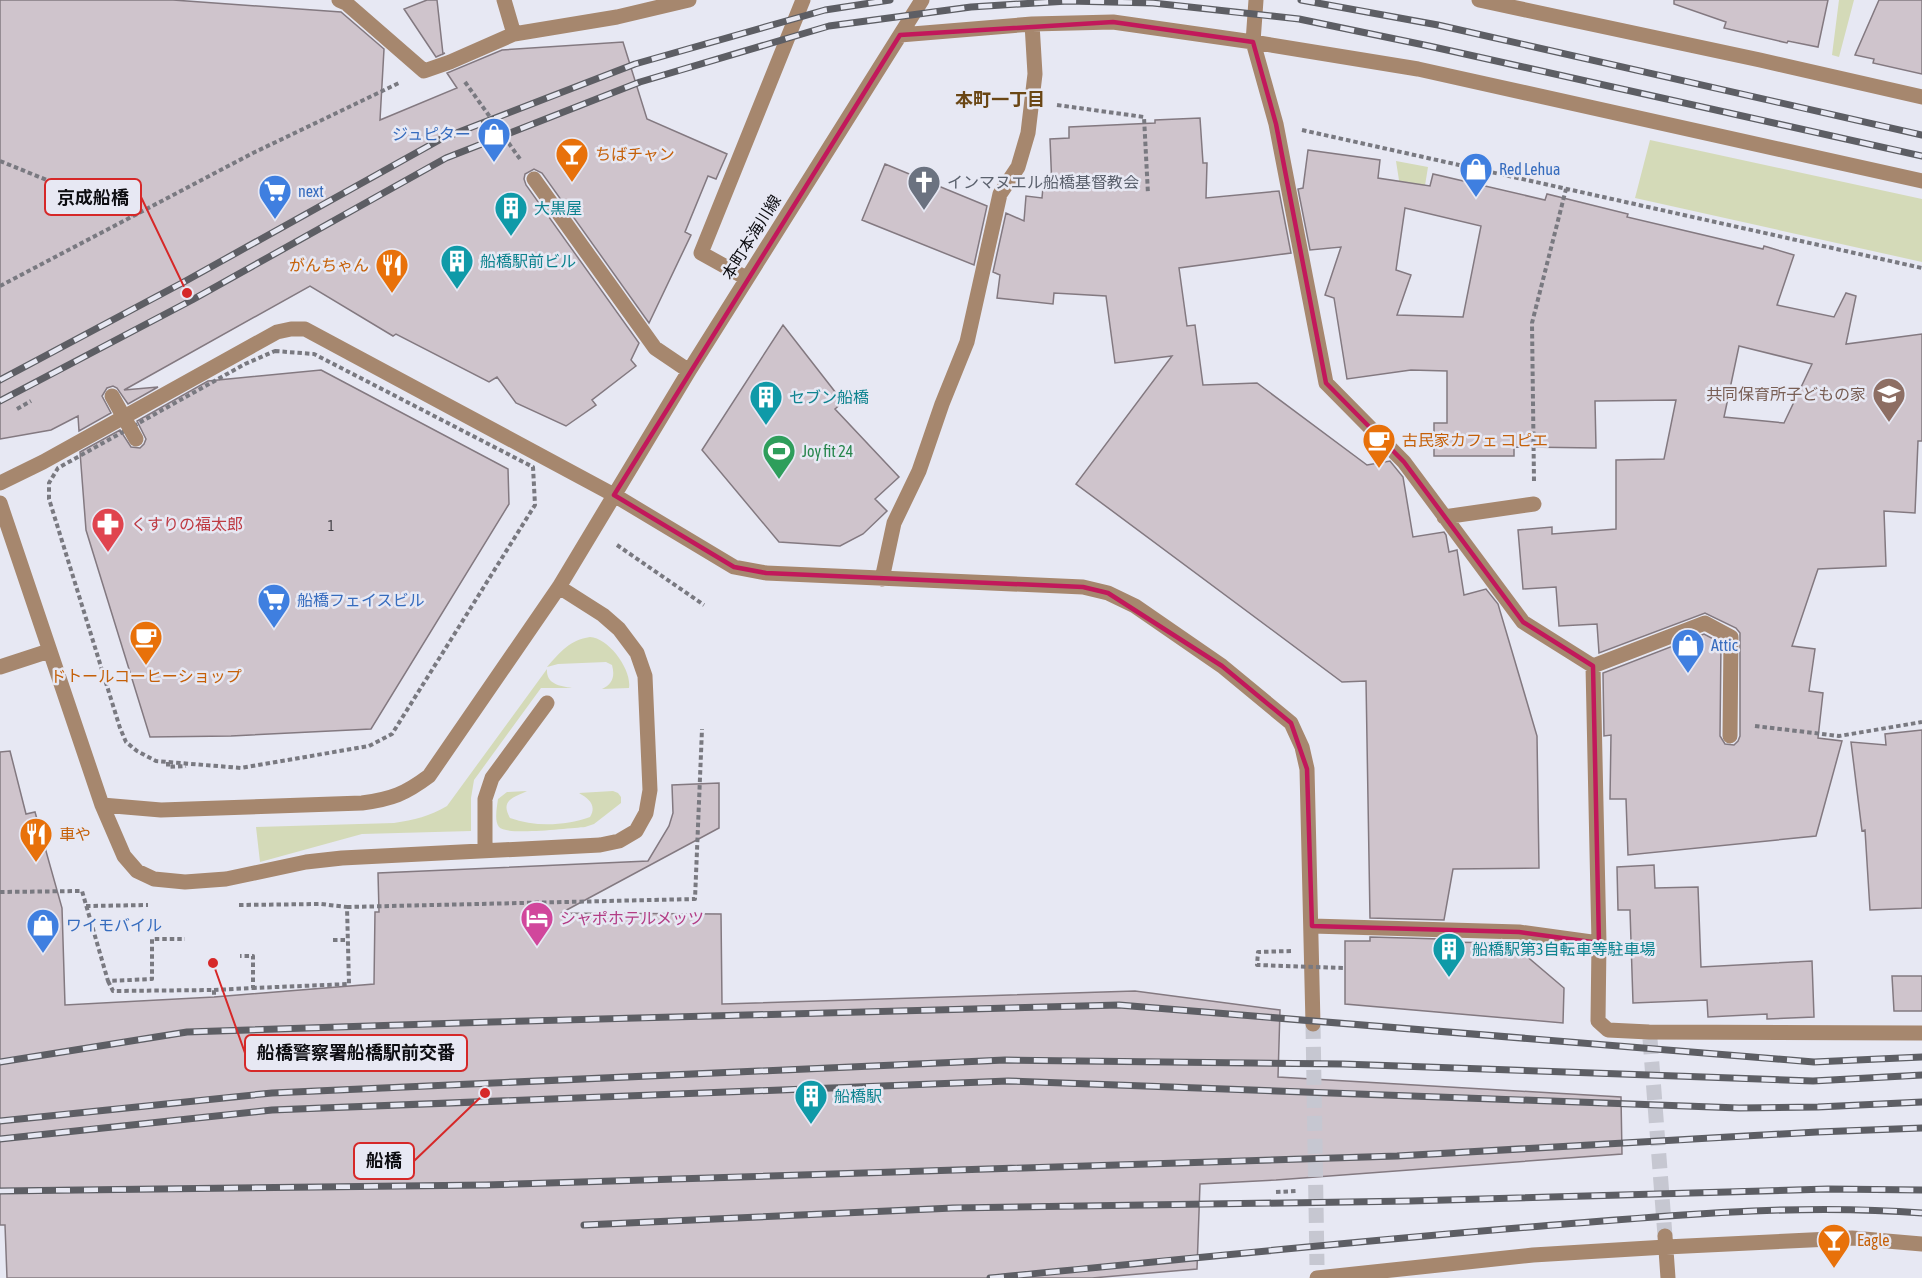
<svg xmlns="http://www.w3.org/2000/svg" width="1922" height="1278" viewBox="0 0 1922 1278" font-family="'Asap Condensed','Noto Sans JP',sans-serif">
	<rect width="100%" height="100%" fill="#e7e8f3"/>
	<!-- green -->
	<path fill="#d4dab8" d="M1839 0H1854L1839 57 1832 55Z
		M1650 140 1922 199V262L1635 198Z
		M1396 161 1428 167 1421 210 1403 206Z
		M590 637C609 638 632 670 629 688L602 689C613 684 615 676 612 665L606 662 558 664 547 667C560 652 570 640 590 637Z
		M547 669C546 684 559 686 572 688H541L474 780 471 798V831L362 834 260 862 256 827 394 823C414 820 430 816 447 806Z
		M527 791C513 798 500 800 510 818 535 827 564 826 590 817 597 805 589 799 579 793L613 791 618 793 621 797V803L594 824 585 827C571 828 506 836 499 827 494 821 497 807 498 799L507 792Z"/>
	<!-- building -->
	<path fill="#cfc4cc" stroke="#837980" stroke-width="1.5" fill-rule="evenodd" d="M0 0H173L341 12 384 49 380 120 457 88 447 73 502 50 623 42 647 119 727 154 716 179 708 176 685 232 691 235 649 323 542 173 534 169 525 174 524 179 526 185 639 343 631 360 636 366 592 400 596 405 566 426 516 403 497 377 489 382 396 334 393 336 310 286 124 390 158 387 128 404 117 388 113 386 107 388 102 396 111 413 79 431 78 416 51 430 0 439Z
		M427 0H437L443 54 445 53 436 57 404 9Z
		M1674 0H1828L1818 47 1788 41 1787 43 1724 28 1726 22 1674 4Z
		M1879 0H1922V74L1873 63 1874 59 1855 55Z
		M1200 118 1203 163H1207L1206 198 1279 191 1291 253 1179 268 1187 326 1195 325 1203 385 1257 383 1367 465 1390 461 1403 477 1413 537 1444 532 1446 535 1449 552 1457 550 1464 595 1486 589 1498 604 1537 736 1539 868 1453 869 1444 920 1370 918 1366 681 1342 682 1076 484 1172 356 1115 363 1106 296 1054 293 1053 304 997 298 1000 275 993 272 1006 213 1024 221 1026 196 1042 198 1043 187 1052 188 1050 139 1069 138V127L1155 123V120Z
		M1308 150 1380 160 1378 178 1430 186 1433 174 1545 200 1547 194 1628 214 1627 217 1763 249 1764 246 1794 255 1777 305 1834 317 1846 293 1856 296 1846 344 1922 334V441H1918L1915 513 1884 511 1886 566 1818 569 1792 646 1815 649 1809 691 1823 693 1818 738 1842 741 1816 836 1628 855 1626 799H1610L1611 735 1604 736 1603 673 1704 634 1721 643 1720 736 1725 744 1734 745 1738 741 1740 736V633L1736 628 1705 613 1599 653 1597 624 1559 626 1556 587 1523 589 1518 530 1552 527V534L1616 529V460L1664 459 1676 400 1595 401 1596 448 1514 447V456H1434V423H1447V371L1411 370 1347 379 1334 298 1325 295 1341 247 1310 250 1298 189 1303 188ZM1405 208 1481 226 1463 317 1397 315 1411 275 1396 270ZM1739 346 1812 364 1784 423 1724 417Z
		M885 164 987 206 974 265 862 220Z
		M783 325 843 402 835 409 899 477 875 499 887 511 863 534 840 546 779 542 702 450Z
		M321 370 508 469 509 504 371 729 231 736 150 737 86 530 80 452 120 430 131 447 140 448 144 444 146 439 137 421 208 381Z
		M1922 730V908L1870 910 1865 830 1862 831 1851 742 1886 745 1885 734Z
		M10 751 26 814 35 812 62 908 65 1005 214 997 374 984 375 912H379L378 873 648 861 669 826 673 813 672 785 719 783V828L561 913 721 914 722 1004 1135 991 1280 1010 1278 1077 1621 1097 1622 1154 1276 1180 1200 1184 1197 1269 1092 1278H7L5 1225H0V752Z
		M1654 865 1655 888 1698 887 1701 967 1812 961 1814 1017 1767 1019V1014L1708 1017 1707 1000 1633 1003 1630 910H1618L1617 867Z
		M1370 937 1440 939V942L1511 943 1564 988 1563 1023 1345 1004V941H1370Z
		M1892 976H1922V1011H1894Z"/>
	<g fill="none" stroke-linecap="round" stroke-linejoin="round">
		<!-- minor-tunnel -->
		<path stroke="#c6c7d1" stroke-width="15" stroke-dasharray="15 8" stroke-linecap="butt" d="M1313 1024 1317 1265
			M1650 1039 1665 1236"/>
		<!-- path -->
		<path stroke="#797980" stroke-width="4" stroke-dasharray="4.5 3" stroke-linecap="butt" d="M465 82 520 159
			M1057 105 1144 117 1148 194
			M1302 130 1922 268
			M479 133 496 126
			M0 161 133 215
			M0 286 253 153 399 83
			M275 351 314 354 533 467 535 505 392 734 369 746 241 768 156 761 137 751 126 742 120 728 49 499V483L58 468 245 364Z
			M17 409 31 401
			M1534 481 1532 323 1566 189
			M617 545 704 605
			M1755 726 1839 736 1922 722
			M168 762V767L186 766
			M0 892 82 891 108 981 152 979V939H185
			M239 905 321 904 347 907 349 984 253 988
			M86 906 148 905
			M347 907 695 899 702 729
			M333 940H348
			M108 981 113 991 214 990V997
			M214 990 253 988V956H240
			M1276 1192 1297 1191"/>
		<!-- minor -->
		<path stroke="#a6876e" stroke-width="15" d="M339 0 346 3 424 71 450 62 514 34 617 17 689 0
			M504 0 514 34
			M1256 0 1253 42 1276 124 1326 383 1404 462 1523 622 1593 666 1599 943 1519 932 1312 926
			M1479 0 1760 60 1922 97
			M900 35 1032 24 1113 22 1253 42 1418 69 1922 181
			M534 179 655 348 689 371
			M746 278 701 253 803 0
			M0 483 43 462 277 332 291 329H305L614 495 734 567 766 573 1083 587 1108 593 1135 606 1222 666 1291 723 1302 747 1307 769 1313 1024
			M0 503 102 805 124 856 137 871 154 879 185 882 226 879 306 862 342 858 600 845 619 841 636 831 646 813 650 790 645 676 637 653 619 629 603 615 559 587
			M1444 517 1534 504
			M882 579 894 523 919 471 942 404 967 342 1000 194 1018 167 1028 133 1035 74 1032 24
			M1593 666 1705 623 1731 637 1730 736
			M0 667 49 651
			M102 805 161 810 362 803C392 799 405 794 429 776L559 587 689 371 922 0
			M485 850V799L492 778 547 703
			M1599 943 1598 1021 1608 1030 1649 1032 1922 1033
			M1665 1236 1668 1278
			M1317 1278 1533 1255 1666 1247 1852 1238 1922 1244"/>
		<defs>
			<path id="rail" d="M1301 0 1438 25 1922 135
				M0 380 182 283 441 139 635 64 825 10 890 0
				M0 401 192 300 446 158 640 82 829 26 971 7 1068 1 1153 3 1299 19 1429 46 1922 156
				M0 1062 187 1032 491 1022 1119 1005 1814 1062 1922 1057
				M0 1121 272 1093 1005 1060 1343 1064 1813 1081 1922 1075
				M0 1139 272 1110 1008 1081 1739 1108 1818 1107 1922 1102
				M0 1191 486 1185 1397 1156 1817 1132 1922 1128
				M584 1225 953 1208 1410 1201 1828 1189 1922 1190
				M990 1278C1174 1260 1358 1241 1542 1226 1668 1216 1795 1203 1922 1213"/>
		</defs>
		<!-- rail casing -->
		<use href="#rail" stroke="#5d5e64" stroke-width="7"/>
		<!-- rail -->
		<use href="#rail" stroke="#e7e8f3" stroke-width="4.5" stroke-dasharray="14" stroke-linecap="butt"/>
		<!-- path-bridge -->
		<path stroke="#797980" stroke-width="4" stroke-dasharray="4.5 3" stroke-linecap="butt" d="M1291 951 1258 952 1257 965 1345 968"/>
		<!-- minor-bridge -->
		<path stroke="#a6876e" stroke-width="15" d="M112 396 136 439"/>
	</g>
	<!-- marked area -->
	<path fill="none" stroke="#c2185b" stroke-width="4.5" stroke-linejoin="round" d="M1113 22 1253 42 1276 124 1326 383 1404 462 1523 622 1593 666 1599 943 1519 932 1312 926 1307 769 1291 723 1222 666 1108 593 1083 587 766 573 734 567 614 495 900 35Z"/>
	<!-- icons -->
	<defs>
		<symbol id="shop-pin" viewBox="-11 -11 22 30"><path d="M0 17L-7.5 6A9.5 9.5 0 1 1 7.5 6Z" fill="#3f7fe0" stroke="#e7e8f3"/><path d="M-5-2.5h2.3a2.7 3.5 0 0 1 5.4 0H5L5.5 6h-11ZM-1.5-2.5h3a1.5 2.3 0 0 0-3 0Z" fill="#fff"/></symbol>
		<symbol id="bar-pin" viewBox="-11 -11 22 30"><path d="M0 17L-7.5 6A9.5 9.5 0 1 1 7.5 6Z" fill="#e8710a" stroke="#e7e8f3"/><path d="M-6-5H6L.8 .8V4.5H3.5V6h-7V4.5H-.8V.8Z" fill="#fff"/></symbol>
		<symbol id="church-pin" viewBox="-11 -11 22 30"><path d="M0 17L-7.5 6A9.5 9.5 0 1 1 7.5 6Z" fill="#6b7280" stroke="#e7e8f3"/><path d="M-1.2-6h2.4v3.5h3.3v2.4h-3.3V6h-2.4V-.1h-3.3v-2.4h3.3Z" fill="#fff"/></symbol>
		<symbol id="supermarket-pin" viewBox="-11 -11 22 30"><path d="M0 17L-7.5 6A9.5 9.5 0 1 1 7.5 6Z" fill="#3f7fe0" stroke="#e7e8f3"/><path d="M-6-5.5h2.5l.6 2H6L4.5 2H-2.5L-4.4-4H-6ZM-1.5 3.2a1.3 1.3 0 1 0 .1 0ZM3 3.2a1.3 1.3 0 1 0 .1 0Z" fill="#fff"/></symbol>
		<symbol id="building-pin" viewBox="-11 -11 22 30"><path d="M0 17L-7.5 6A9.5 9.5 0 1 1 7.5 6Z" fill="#0f9aa8" stroke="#e7e8f3"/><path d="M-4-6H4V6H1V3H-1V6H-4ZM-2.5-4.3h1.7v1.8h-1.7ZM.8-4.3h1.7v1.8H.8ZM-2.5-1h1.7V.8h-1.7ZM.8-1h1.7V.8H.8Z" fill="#fff"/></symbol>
		<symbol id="restaurant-pin" viewBox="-11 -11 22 30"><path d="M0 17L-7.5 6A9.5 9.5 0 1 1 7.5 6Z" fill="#e8710a" stroke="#e7e8f3"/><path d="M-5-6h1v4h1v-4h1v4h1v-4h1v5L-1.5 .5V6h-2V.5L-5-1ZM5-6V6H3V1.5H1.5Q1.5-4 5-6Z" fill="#fff"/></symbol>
		<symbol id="school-pin" viewBox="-11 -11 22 30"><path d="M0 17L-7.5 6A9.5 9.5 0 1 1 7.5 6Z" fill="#8d6e63" stroke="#e7e8f3"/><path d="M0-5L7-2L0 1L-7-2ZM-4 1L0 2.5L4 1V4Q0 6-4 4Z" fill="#fff"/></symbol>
		<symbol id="cafe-pin" viewBox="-11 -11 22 30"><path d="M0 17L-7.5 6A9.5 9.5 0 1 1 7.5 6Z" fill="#e8710a" stroke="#e7e8f3"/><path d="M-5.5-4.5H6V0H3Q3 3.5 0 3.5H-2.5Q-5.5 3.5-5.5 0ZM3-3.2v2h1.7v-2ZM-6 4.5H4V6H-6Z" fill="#fff"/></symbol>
		<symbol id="stadium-pin" viewBox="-11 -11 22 30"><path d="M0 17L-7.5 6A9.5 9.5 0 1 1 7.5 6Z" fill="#2e9e5b" stroke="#e7e8f3"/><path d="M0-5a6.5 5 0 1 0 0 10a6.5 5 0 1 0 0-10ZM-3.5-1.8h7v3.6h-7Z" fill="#fff"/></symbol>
		<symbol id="pharmacy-pin" viewBox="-11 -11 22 30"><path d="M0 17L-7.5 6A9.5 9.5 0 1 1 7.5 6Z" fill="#e0444e" stroke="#e7e8f3"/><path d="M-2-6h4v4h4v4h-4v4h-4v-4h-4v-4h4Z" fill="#fff"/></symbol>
		<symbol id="hotel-pin" viewBox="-11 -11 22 30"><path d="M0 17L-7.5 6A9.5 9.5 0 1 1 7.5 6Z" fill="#d1479c" stroke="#e7e8f3"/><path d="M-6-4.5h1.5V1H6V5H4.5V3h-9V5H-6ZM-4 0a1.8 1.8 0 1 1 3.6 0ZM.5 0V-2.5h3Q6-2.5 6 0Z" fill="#fff"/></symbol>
	</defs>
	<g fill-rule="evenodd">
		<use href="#shop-pin" x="475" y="115" width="38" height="52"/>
		<use href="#bar-pin" x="553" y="135" width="38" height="52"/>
		<use href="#shop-pin" x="1457" y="150" width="38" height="52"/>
		<use href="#church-pin" x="905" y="163" width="38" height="52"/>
		<use href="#supermarket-pin" x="256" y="172" width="38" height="52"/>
		<use href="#building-pin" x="492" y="189" width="38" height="52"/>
		<use href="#building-pin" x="438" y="242" width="38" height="52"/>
		<use href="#restaurant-pin" x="373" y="246" width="38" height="52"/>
		<use href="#school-pin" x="1870" y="375" width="38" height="52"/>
		<use href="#building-pin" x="747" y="378" width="38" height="52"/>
		<use href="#cafe-pin" x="1360" y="421" width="38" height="52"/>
		<use href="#stadium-pin" x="760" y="432" width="38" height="52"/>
		<use href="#pharmacy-pin" x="89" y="505" width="38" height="52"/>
		<use href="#supermarket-pin" x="255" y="581" width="38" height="52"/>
		<use href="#cafe-pin" x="127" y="618" width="38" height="52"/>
		<use href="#shop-pin" x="1669" y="626" width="38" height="52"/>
		<use href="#restaurant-pin" x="17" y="815" width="38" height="52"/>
		<use href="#hotel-pin" x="518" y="899" width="38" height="52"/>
		<use href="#shop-pin" x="24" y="906" width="38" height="52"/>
		<use href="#building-pin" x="1430" y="930" width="38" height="52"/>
		<use href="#building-pin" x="792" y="1077" width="38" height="52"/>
		<use href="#bar-pin" x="1815" y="1221" width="38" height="52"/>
	</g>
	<g text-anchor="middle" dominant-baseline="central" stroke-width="5" stroke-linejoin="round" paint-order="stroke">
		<!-- number labels -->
		<g font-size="14" fill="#3e3b40">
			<text x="331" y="526">1</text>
		</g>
		<!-- shop labels -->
		<g font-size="16" fill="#366cbe" stroke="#e7e8f3" text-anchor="start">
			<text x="471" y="134" text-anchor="end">ジュピター</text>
			<text x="1499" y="169">Red Lehua</text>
			<text x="298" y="191">next</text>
			<text x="297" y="600">船橋フェイスビル</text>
			<text x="1711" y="645">Attic</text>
			<text x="66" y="925">ワイモバイル</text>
		</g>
		<!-- food labels -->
		<g font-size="16" fill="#c56008" stroke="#e7e8f3" text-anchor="start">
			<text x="595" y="154">ちばチャン</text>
			<text x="369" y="265" text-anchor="end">がんちゃん</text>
			<text x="1402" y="440">古民家カフェ コピエ</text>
			<text x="146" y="676" text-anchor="middle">ドトールコーヒーショップ</text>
			<text x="59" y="834">車や</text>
			<text x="1857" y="1240">Eagle</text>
		</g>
		<!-- worship labels -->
		<g font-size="16" fill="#5b616d" stroke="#e7e8f3" text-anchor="start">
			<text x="947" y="182">インマヌエル船橋基督教会</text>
		</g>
		<!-- culture labels -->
		<g font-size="16" fill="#0d838f" stroke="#e7e8f3" text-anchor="start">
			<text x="534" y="208">大黒屋</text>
			<text x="480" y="261">船橋駅前ビル</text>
			<text x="789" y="397">セブン船橋</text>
			<text x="1472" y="949">船橋駅第3自転車等駐車場</text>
			<text x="834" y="1096">船橋駅</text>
		</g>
		<!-- street labels -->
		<g font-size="16" fill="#0d0d11" stroke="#e7e8f3">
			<text transform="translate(751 237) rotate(-58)">本町本海川線</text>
		</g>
		<!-- education labels -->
		<g font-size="16" fill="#785e54" stroke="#e7e8f3" text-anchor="end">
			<text x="1866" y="394">共同保育所子どもの家</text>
		</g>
		<!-- leisure labels -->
		<g font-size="16" fill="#27864d" stroke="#e7e8f3" text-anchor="start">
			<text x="802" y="451">Joy fit 24</text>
		</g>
		<!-- health labels -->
		<g font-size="16" fill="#be3a42" stroke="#e7e8f3" text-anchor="start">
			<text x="131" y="524">くすりの福太郎</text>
		</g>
		<!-- hotel labels -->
		<g font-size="16" fill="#b23c85" stroke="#e7e8f3" text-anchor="start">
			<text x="560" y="918">シャポホテルメッツ</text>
		</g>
		<!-- neighbourhood labels -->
		<g font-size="18" font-weight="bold" fill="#6a4614" stroke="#e7e8f3">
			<text x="1000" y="99">本町一丁目</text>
		</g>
	</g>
	<!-- callouts -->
	<path fill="none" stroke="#d62828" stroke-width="2" d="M187 293L141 197M213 963L245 1053M485 1093L414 1161"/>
	<g fill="#d62828" stroke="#e7e8f3" stroke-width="2">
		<circle cx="187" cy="293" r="6"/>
		<circle cx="213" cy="963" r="6"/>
		<circle cx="485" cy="1093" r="6"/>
	</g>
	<g fill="#e7e8f3" stroke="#d62828" stroke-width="2">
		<rect x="45" y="179" width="96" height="36" rx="6"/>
		<rect x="245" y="1035" width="222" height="36" rx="6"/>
		<rect x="354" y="1143" width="60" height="36" rx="6"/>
	</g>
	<g font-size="18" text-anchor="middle" font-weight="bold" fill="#0d0d11">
		<text x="93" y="204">京成船橋</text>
		<text x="356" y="1059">船橋警察署船橋駅前交番</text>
		<text x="384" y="1167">船橋</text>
	</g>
</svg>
